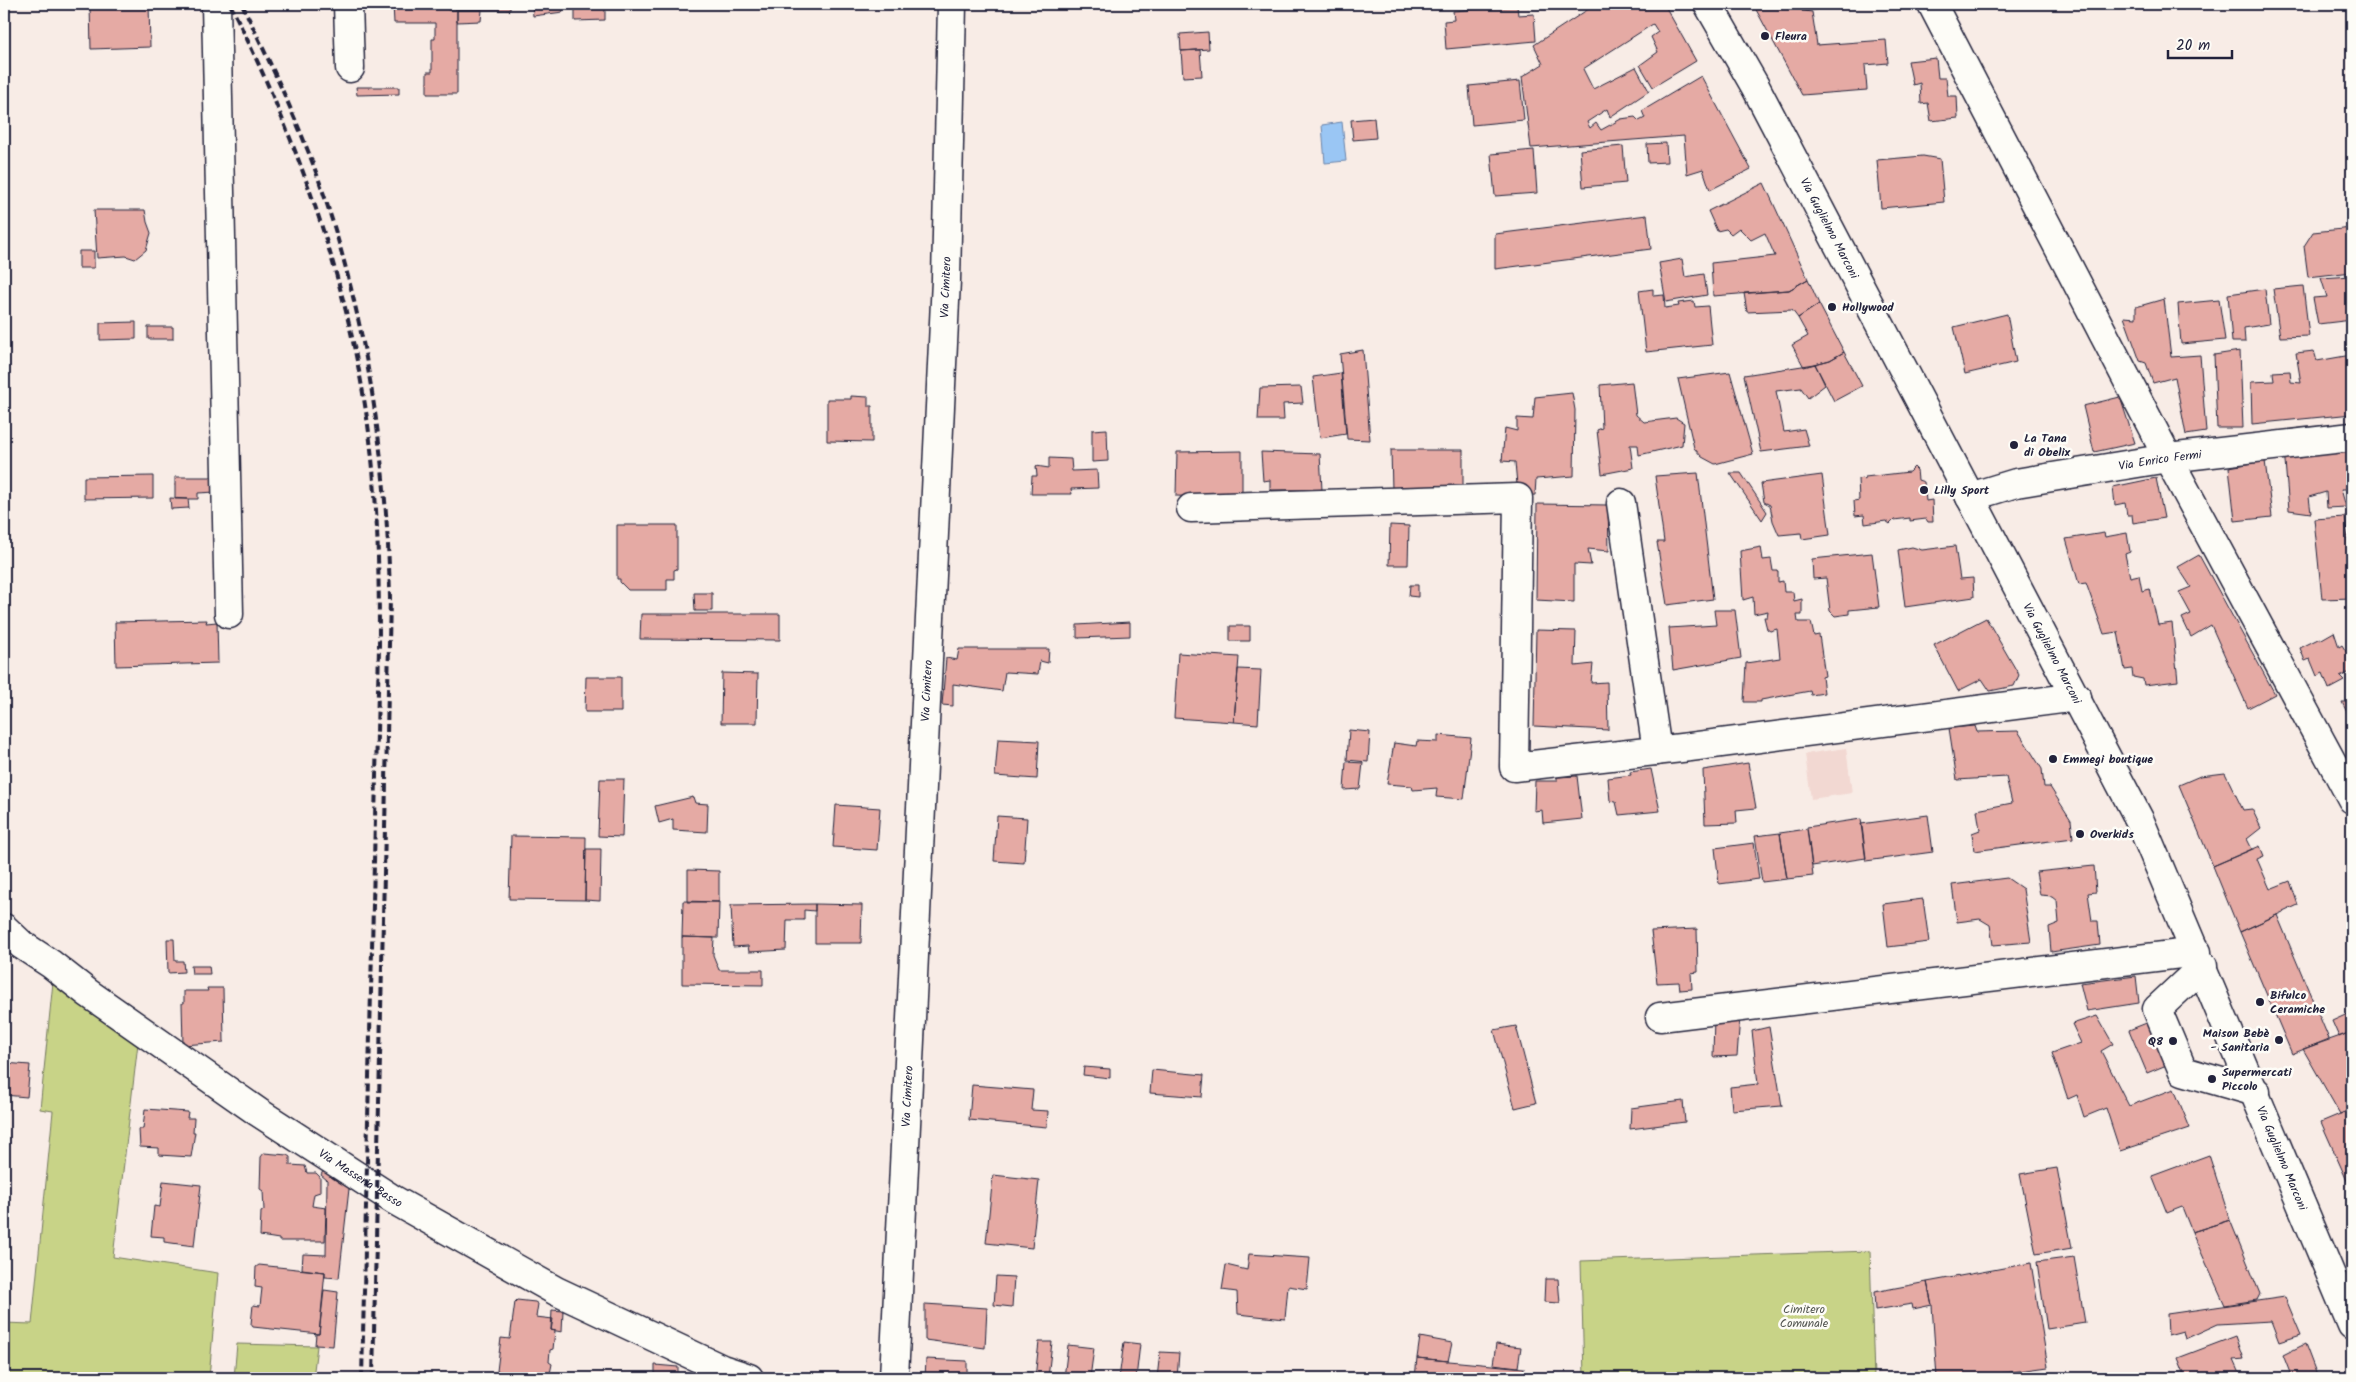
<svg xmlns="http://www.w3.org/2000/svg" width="2356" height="1382" viewBox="0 0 2356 1382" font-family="Kalam,sans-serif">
	<rect width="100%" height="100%" fill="#f8ece6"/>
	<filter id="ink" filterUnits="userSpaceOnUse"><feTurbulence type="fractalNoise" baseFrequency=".02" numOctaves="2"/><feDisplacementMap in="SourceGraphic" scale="10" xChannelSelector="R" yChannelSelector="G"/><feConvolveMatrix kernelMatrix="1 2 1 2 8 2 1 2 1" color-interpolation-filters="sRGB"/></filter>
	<g filter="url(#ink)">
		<!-- built -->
		<path fill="#f2d8d2" d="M1846 748 1852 793 1811 799 1805 754Z"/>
		<!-- green -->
		<path fill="#c8d387" stroke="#757a61" d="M53 982 138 1043 113 1257 218 1273 209 1378H4V1323L32 1324 53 1111 40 1109Z
			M1870 1251 1874 1378H1584L1581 1261Z
			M237 1344 317 1346 313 1378H234Z"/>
		<!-- water -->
		<path fill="#9ac6f4" stroke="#6a84aa" d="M1342 122 1346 161 1325 163 1322 125Z"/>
		<!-- building -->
		<path fill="#e5aaa4" stroke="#22223b" d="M149 4 150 47 91 49 90 5Z
			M393 4H448V10H456V4H510V10H457V94H427V72H432V39H435V23H394Z
			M532 4H562L563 12 533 16Z
			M575 4H605V20L575 21Z
			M1596 4H1664L1696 61 1653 87 1640 65 1658 52 1651 37 1658 32 1653 24 1583 69 1593 89 1636 67 1649 91 1610 117 1607 109 1587 122 1590 128 1596 123 1601 130 1621 119 1635 117 1639 121 1645 118 1642 111 1701 76 1751 169 1710 190 1703 169 1687 174 1684 136 1531 148 1522 77 1543 64 1534 45Z
			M1753 4H1800L1802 11 1812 12 1817 45 1886 40 1888 63 1865 65 1867 90 1802 95Z
			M1801 4H1835V8L1802 11Z
			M1517 6 1518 15 1534 14 1536 41 1446 49 1444 21 1454 20 1453 11Z
			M457 10H482L481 21 457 22Z
			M1208 32 1209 49 1181 51 1180 34Z
			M1200 50 1202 76 1183 77 1181 51Z
			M1936 58 1938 78H1946L1948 96H1957L1958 118 1931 121 1928 103 1921 104 1920 83 1913 85 1908 61Z
			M1520 81 1524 120 1472 125 1469 86Z
			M356 87H399V94L357 95Z
			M1374 118 1376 138 1353 140 1351 120Z
			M1666 143 1667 162 1648 163 1647 144Z
			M1623 146 1626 183 1583 187 1580 150Z
			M1534 150 1537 193 1495 196 1491 154Z
			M1923 156 1940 159 1944 202 1881 208 1877 160Z
			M1764 183 1808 279 1789 290 1713 296 1711 263 1775 256 1765 233 1751 240 1739 228 1731 234 1726 229 1717 231 1708 211Z
			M94 210H145L147 222 151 233 146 250 135 259 126 256 97 258Z
			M1647 215 1651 249 1495 269V234Z
			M2352 228V272L2308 277 2304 246 2313 232Z
			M79 251H94V268H79Z
			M1682 259 1685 277 1704 274 1707 295 1666 302 1659 263Z
			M2352 276V320L2318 324 2313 298 2327 297 2321 278Z
			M1808 279 1819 304 1798 318 1792 310 1747 312 1744 293 1789 290Z
			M2303 286 2309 336 2280 337 2273 289Z
			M1653 289V296L1664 295 1665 308 1679 306 1678 303 1694 301 1695 307 1708 306 1712 345 1646 352 1639 291Z
			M2265 289 2269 324 2244 328 2245 342H2232L2228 294Z
			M2164 299 2171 357 2200 355 2206 432 2186 435 2175 377 2153 383 2146 363 2140 361 2124 317 2136 318V307Z
			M2219 300 2225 340 2181 344 2178 304Z
			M1819 304 1844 352 1830 360 1804 367 1792 345 1808 336 1798 318Z
			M2007 314 2016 362 1965 374 1954 327Z
			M136 322V339L100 340V323Z
			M148 327H173V339H148Z
			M1363 350 1370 440 1347 439 1340 354Z
			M2240 351 2243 428H2217L2214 355Z
			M2314 351 2317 361 2351 355 2352 414 2252 424 2251 382 2274 381 2273 372 2290 371 2291 382 2301 383 2296 353Z
			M1844 352 1862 386 1834 401 1815 364 1830 360Z
			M1815 364 1825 385 1808 398 1801 388 1776 391 1784 432 1804 429 1809 446 1761 452 1744 375Z
			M1730 372 1753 454 1715 464 1702 457 1694 448 1678 379Z
			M1341 373 1346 434 1320 438 1313 377Z
			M1632 382 1636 415 1644 422 1676 418 1684 423 1682 445 1639 455 1638 445H1630L1633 468 1602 474 1597 430 1602 428 1600 385Z
			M1301 387 1303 403 1283 404 1284 420H1258L1260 388Z
			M1572 393 1575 410 1574 476 1536 479 1535 495 1518 496 1515 462 1502 461 1505 428 1517 431V418L1533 419 1535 397Z
			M851 396 868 397V406H872V442L827 441V399H851Z
			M2120 397 2135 443 2094 452 2083 406Z
			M1107 429 1108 461 1092 462V430Z
			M2352 443V489H2341L2346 507 2327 508 2326 492 2309 497 2311 513 2289 510 2284 449Z
			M1391 450H1463V490H1392Z
			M1242 451V498L1176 496 1177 452Z
			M1261 452 1320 454 1322 490H1270V480L1263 481Z
			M1049 458 1071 459 1072 471 1097 470 1098 488 1071 489 1072 494H1031L1032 476H1037L1036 466 1049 468Z
			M2265 461 2272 517 2235 521 2229 467Z
			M1914 467 1917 470 1918 480 1924 482 1926 501 1932 500 1933 522H1928L1926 519 1910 521V518L1894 520 1890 524 1886 521 1865 524 1864 515 1855 516 1854 501 1859 500 1858 479 1862 478 1865 480V477L1909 472Z
			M1698 473 1713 599 1667 605 1657 542H1664L1655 476Z
			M1730 473H1741L1767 512 1762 520Z
			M1822 475 1830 535 1802 539 1801 533 1779 535 1773 521 1770 505 1764 502 1761 483Z
			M153 476V498L84 499V477Z
			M175 477H215L216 492 198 493V499H175Z
			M2156 478 2164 518 2133 523 2132 515H2127L2125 503 2115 505 2113 487Z
			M170 498 188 499 189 508 171 509Z
			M1537 504 1608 505 1609 551 1588 549 1591 565 1574 564V602L1536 600Z
			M2345 517 2352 573V598L2322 599 2314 519Z
			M617 525H677V569L674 570V579H667V590H628L620 582V579H617Z
			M1390 525 1409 526 1408 565H1389Z
			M2104 533 2105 537 2127 533 2130 552 2125 554 2130 577 2139 575 2142 591 2150 589 2158 625 2172 623 2178 681 2144 685 2143 679 2133 677 2132 669 2125 670 2118 632 2104 634 2086 583 2079 584 2066 539Z
			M1955 546 1960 579 1973 578 1974 597 1905 607 1898 550 1912 547 1922 550Z
			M1761 547 1763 560 1771 559 1773 571H1778V582L1783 581 1784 592H1793L1794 601 1802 599V615H1797L1798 622H1811L1814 636 1819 635 1825 676 1822 677 1824 693 1811 695 1810 691 1761 700V702H1744L1746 663 1780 658 1777 629 1770 631 1767 629 1764 617H1767L1768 611 1754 614 1753 597 1743 600 1740 551Z
			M1872 553 1879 607 1849 610V614L1835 616 1830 611 1826 578 1813 579 1812 559Z
			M2199 555 2275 694 2248 708 2211 625 2191 637 2182 618 2191 614 2179 592 2191 587 2178 567Z
			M1410 585H1418V597L1409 596Z
			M694 593H712V611H695Z
			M1714 610H1735L1741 658 1673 670 1669 628 1716 625Z
			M641 614H780V640L640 639Z
			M1986 618 2019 675 2014 686 1990 691 1982 679 1958 691 1934 645Z
			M207 620 206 623 217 622 218 663 116 666 115 622Z
			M1130 622V636L1077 638V625Z
			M1230 626H1250V641H1230Z
			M1536 630 1576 631 1575 666 1593 664 1591 683 1607 682 1608 730 1534 726Z
			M2334 632 2339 647 2342 645 2352 661V671L2340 677 2344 681 2329 689 2323 673 2317 676 2310 659 2305 661 2300 648 2320 638V640Z
			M959 649H1049L1048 663 1040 661 1038 674 1005 672 1002 691 953 684V706L942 705 946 658 957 660Z
			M1178 653 1239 657 1234 722 1174 718Z
			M1238 669 1261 670 1258 724 1234 722Z
			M722 673 758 674 757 723H721Z
			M586 677H621V712H585Z
			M2342 702H2352V723Z
			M1975 726 1977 732 2018 731 2042 769 2044 787H2050L2071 820 2073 838 1974 851 1972 833 1980 830 1977 810 2012 803 2006 777 1957 780 1949 728Z
			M1349 730 1370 732 1368 762 1347 760Z
			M1438 735 1471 738 1464 799 1436 797 1437 788 1413 790 1412 786 1387 784 1394 743 1416 746 1417 741 1438 742Z
			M998 739 1039 741 1037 779 995 776Z
			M1346 762 1363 763 1360 789 1344 790Z
			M1748 763 1756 808 1736 810 1737 823 1705 824 1703 770Z
			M1651 769 1660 811 1619 815 1616 802 1610 801 1608 778 1631 775 1630 772Z
			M2225 773 2243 810 2252 809 2261 828 2247 839 2252 849 2213 866 2179 785 2200 776Z
			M1577 776 1582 819 1543 823 1542 810 1534 811 1535 781H1557V777Z
			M600 779H624L622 837 598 836Z
			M693 797 695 803 708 804 707 832 673 830V819L659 823 655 806Z
			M836 805 880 808 877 850 833 847Z
			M1928 815 1933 852 1866 861 1861 824Z
			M997 816 1027 818 1024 863 994 861Z
			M1861 819 1866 858 1812 866 1807 827Z
			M1807 829 1813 876 1787 879 1780 833Z
			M1780 833 1787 879 1762 882 1755 836Z
			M511 836 586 837 585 900 509 899Z
			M1754 843 1759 879 1719 884 1715 848Z
			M2260 846 2264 856 2257 859 2270 889 2290 881 2298 905 2240 932 2213 866Z
			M586 849H601L600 901 585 900Z
			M2094 866 2096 892 2088 893 2092 921H2098L2100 945 2051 952 2049 927 2059 923 2057 900 2052 896 2040 895 2036 872Z
			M688 870 719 871V902H688Z
			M2007 878 2023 889 2031 942 1993 945 1990 925 1980 919 1957 922 1952 885Z
			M1923 899 1929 942 1888 947 1883 904Z
			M683 901 719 902 718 938 682 937Z
			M815 904 862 905 861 943H815Z
			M815 904V911L804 910V920H787L786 950 749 952 748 946 733 947 731 905Z
			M2277 915 2329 1039 2292 1054 2240 932Z
			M1697 929 1698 972 1691 973 1692 989 1680 990 1679 982 1657 983 1651 931Z
			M682 937 714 938 713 955 719 970H763V985L682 984Z
			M167 939H174L175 961H183L184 972 168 973Z
			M191 966H209L210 974H192Z
			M2136 976 2139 1003 2087 1011 2080 983Z
			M207 988H223L224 1042 183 1045 182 1003H184V991H208Z
			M2174 1012 2191 1055 2147 1073 2129 1030Z
			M2352 1012V1031L2339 1037 2332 1021Z
			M1714 1016H1740L1737 1056 1713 1057Z
			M2097 1016 2113 1044 2101 1051 2129 1106 2174 1089 2190 1128 2120 1151 2106 1108 2084 1117 2077 1095 2068 1099 2052 1053 2081 1043 2072 1024Z
			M1516 1026 1536 1103 1515 1108 1494 1030Z
			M1769 1027 1782 1106 1732 1110 1730 1087 1758 1084 1752 1031Z
			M2352 1032V1109L2340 1114 2303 1049Z
			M4 1063 30 1065 27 1097 4 1095Z
			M1084 1067 1110 1069V1078L1083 1075Z
			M1152 1070 1204 1075 1202 1097 1150 1093Z
			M972 1085 1033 1090 1031 1110 1048 1111 1047 1127 969 1120Z
			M1683 1101 1685 1122 1630 1129 1631 1108Z
			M145 1109 188 1112 187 1118H194L193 1132H195L191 1157 159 1155V1148L140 1147 139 1129H143Z
			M2352 1109V1192L2321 1122Z
			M264 1153 287 1155 290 1157V1165L305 1166 307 1173H316L320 1177V1192L314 1194 312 1206 326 1208 325 1241H279V1239L260 1236 261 1212 264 1210 263 1191 260 1189 261 1157Z
			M2209 1155 2230 1220 2192 1232 2182 1207 2167 1213 2152 1176Z
			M326 1165 350 1180 339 1278 325 1277V1272L302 1269 303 1254 326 1255 327 1180 321 1175Z
			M2057 1168 2072 1248 2036 1254 2020 1174Z
			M993 1175 1039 1180 1032 1248 986 1243Z
			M163 1181 201 1185 194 1246 164 1242V1237L151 1236 154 1206 160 1207Z
			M2230 1220 2260 1294 2257 1300 2225 1305 2192 1232Z
			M1249 1254 1310 1258 1307 1289 1288 1286 1285 1319 1238 1314 1237 1292 1222 1290 1226 1265 1247 1270Z
			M2074 1257 2085 1323 2047 1329 2037 1262Z
			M2031 1263 2048 1367 1969 1378H1937L1932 1305 1927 1282Z
			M259 1265 325 1272 319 1334 253 1327 251 1324 253 1305 260 1306 262 1288 255 1287 256 1267Z
			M996 1276 1014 1277 1012 1307 994 1305Z
			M1545 1279H1558L1560 1303 1544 1302Z
			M1927 1282 1932 1305 1913 1309 1912 1304 1875 1310 1874 1292Z
			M324 1290 338 1292 333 1346 315 1345 316 1334H319Z
			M2285 1297 2301 1335 2279 1342 2271 1321 2218 1324 2185 1339 2183 1331 2168 1335 2167 1314Z
			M517 1300 535 1302 538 1304 536 1317 553 1319 551 1330 555 1331 553 1349 550 1350 549 1362 552 1364 549 1378 506 1377V1372L497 1371 501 1338 510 1339 515 1302Z
			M925 1304 987 1308 985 1348 925 1340Z
			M552 1310 563 1311 562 1332 551 1330Z
			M2236 1336 2244 1359 2234 1360 2242 1378H2186L2178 1358Z
			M1420 1337 1452 1343 1448 1361 1417 1358Z
			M1039 1342H1052L1048 1378H1035Z
			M1124 1342 1140 1344 1136 1378H1119Z
			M1496 1344 1521 1347 1518 1367 1493 1364Z
			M2305 1344 2318 1378H2292L2283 1355Z
			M1068 1345 1094 1348 1090 1378H1064Z
			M1160 1352 1179 1353 1177 1378H1157Z
			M1417 1358 1524 1368 1523 1378H1415Z
			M926 1359 967 1361V1378H925Z
			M655 1365 678 1367V1375L699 1378H655Z
			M995 1372 1032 1373V1378H994Z
			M2182 1373V1378H2145Z"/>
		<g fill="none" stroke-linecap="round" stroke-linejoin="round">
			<defs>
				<g id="minor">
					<path d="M216 4 229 614"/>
					<path d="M348 4 350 68"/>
					<path id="s1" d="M1708 4 1755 86 2140 821 2352 1325"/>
					<path d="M1932 4 2168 458 2352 799"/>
					<path id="s2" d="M1970 497 2016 483 2168 458 2352 437"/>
					<path d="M1621 503 1657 751"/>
					<path d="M1191 508 1518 498 1514 767 1690 747 2077 697"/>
					<path id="s3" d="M4 928 22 945 51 964 88 993 258 1112 394 1200 556 1291 722 1369 749 1378"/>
					<path d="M2203 966 2157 1009 2183 1071 2256 1092"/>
					<path d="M1660 1017 2197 952"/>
					<path id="s4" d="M894 1378 946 280 952 4"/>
				</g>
			</defs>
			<!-- minor casing -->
			<use href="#minor" stroke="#22223b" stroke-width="31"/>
			<!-- minor -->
			<use href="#minor" stroke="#fdfcf7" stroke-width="28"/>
			<!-- rail -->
			<path stroke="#22223b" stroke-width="4" stroke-dasharray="8 4" stroke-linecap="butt" d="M230 4C296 137 347 276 368 425 378 498 379 572 379 647L362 1378
				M242 4C272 67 303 131 325 198 368 328 387 462 390 598L373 1378"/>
		</g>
	</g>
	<!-- markers -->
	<g fill="#22223b" stroke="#fdfcf7" stroke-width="2">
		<circle cx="1765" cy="36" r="5"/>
		<circle cx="1832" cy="307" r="5"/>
		<circle cx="2014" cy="445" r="5"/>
		<circle cx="1924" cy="490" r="5"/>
		<circle cx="2053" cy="759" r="5"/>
		<circle cx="2080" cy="834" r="5"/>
		<circle cx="2260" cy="1002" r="5"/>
		<circle cx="2279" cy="1040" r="5"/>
		<circle cx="2173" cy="1041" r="5"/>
		<circle cx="2212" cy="1079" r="5"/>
	</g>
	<g text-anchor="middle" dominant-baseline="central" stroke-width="5" stroke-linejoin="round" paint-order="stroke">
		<!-- poi labels -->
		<g font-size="12" font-weight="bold" fill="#22223b" stroke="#fdfcf7" text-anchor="start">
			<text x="1775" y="36">Fleura</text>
			<text x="1842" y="307">Hollywood</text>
			<text x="2024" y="438">La Tana<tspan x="2024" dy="14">di Obelix</tspan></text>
			<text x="1934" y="490">Lilly Sport</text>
			<text x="2063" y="759">Emmegi boutique</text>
			<text x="2090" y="834">Overkids</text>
			<text x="2270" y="995">Bifulco<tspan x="2270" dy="14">Ceramiche</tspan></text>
			<text x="2269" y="1033" text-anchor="end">Maison Bebè<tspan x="2269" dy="14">- Sanitaria</tspan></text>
			<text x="2163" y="1041" text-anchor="end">Q8</text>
			<text x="2222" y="1072">Supermercati<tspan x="2222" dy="14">Piccolo</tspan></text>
		</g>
		<!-- street labels -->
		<g font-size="12" fill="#22223b" stroke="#fdfcf7">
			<text stroke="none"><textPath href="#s1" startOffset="255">Via Guglielmo Marconi</textPath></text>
			<text stroke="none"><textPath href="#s4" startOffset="1092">Via Cimitero</textPath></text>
			<text stroke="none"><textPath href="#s2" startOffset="194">Via Enrico Fermi</textPath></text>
			<text stroke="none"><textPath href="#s1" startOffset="735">Via Guglielmo Marconi</textPath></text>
			<text stroke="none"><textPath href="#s4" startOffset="688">Via Cimitero</textPath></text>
			<text stroke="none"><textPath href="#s4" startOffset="282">Via Cimitero</textPath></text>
			<text stroke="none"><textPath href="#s1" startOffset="1290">Via Guglielmo Marconi</textPath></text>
			<text stroke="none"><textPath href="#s3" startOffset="436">Via Masseria Basso</textPath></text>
		</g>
		<!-- park labels -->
		<g font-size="12" fill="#545752" stroke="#fdfcf7">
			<text x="1804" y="1309">Cimitero<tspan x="1804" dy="14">Comunale</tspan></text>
		</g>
	</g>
	<!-- margin -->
	<rect width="2356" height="1382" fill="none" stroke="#fdfcf7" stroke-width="20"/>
	<rect x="10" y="10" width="2336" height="1362" fill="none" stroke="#22223b" stroke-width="2" filter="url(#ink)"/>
	<!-- scale -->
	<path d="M2168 50v8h64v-8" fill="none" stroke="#22223b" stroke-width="2.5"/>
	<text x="2176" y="50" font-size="15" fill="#22223b" stroke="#fdfcf7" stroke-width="4" paint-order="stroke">20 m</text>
</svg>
